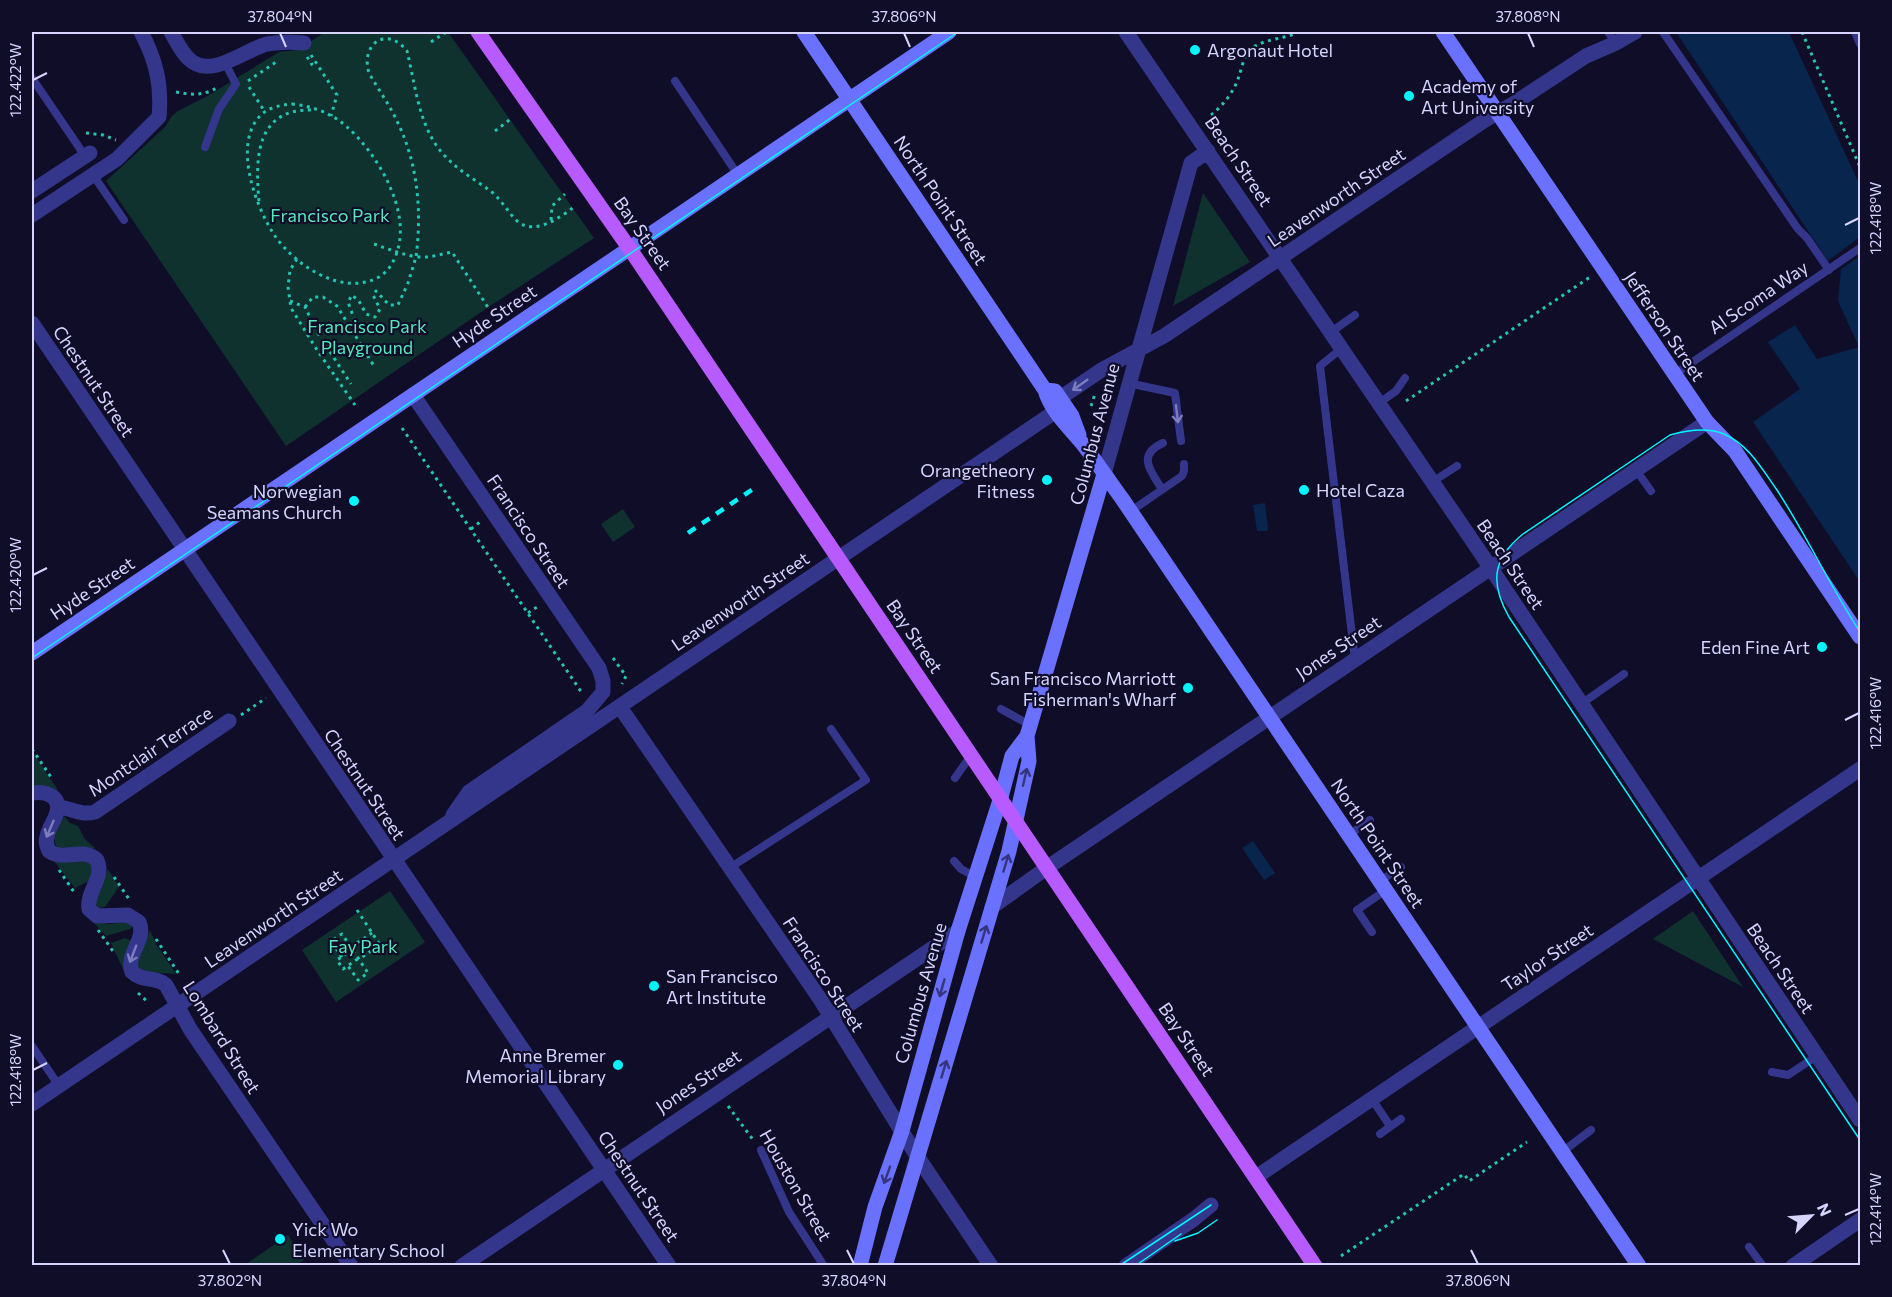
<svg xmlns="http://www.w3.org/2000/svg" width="1892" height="1297" viewBox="0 0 1892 1297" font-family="Commissioner,sans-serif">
	<rect width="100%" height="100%" fill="#100d28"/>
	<!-- green -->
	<path fill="#0f322f" d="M325 32H448L594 238 487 308 286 446 106 181 165 127 172 116 178 111 209 95 279 52 298 50Z
		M1203 193 1250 262 1173 306Z
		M623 509 635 527 613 542 601 524Z
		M32 751 58 790 46 786H32Z
		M64 816 70 823 78 826 85 839 96 849C83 845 69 851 56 846L54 838Z
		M86 860 94 865 88 883 87 882 75 888 54 861Z
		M108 869 119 887 105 907 99 908 95 902Z
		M390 891 425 942 336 1002 302 950Z
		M1693 911 1743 987 1653 939Z
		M92 921 109 924 129 922 133 926 130 929 106 936Z
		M150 930 156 944 176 974 145 972 138 968 137 961Z
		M125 938 132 941 124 958V971L111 943Z
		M288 1235 304 1260 296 1265H245Z"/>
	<!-- water -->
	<path fill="#07254d" d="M1676 32H1789L1860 185V237L1828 261Z
		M1860 256V582L1753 422 1800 389 1768 342 1795 325 1817 359 1859 347 1838 301 1841 269Z
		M1265 503 1268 529 1267 531H1257L1253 505Z
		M1253 841 1275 873 1264 880 1242 848Z"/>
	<!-- pier -->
	<path fill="#100d28" d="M1789 32H1792L1860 178V185Z"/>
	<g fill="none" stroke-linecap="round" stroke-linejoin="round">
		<!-- path -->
		<path stroke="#23c4b0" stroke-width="3" stroke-dasharray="3 4.5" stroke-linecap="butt" d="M1802 32 1860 167
			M431 42 446 32
			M311 55 337 95 331 116
			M307 57 312 64 310 65
			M248 81 279 60
			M249 87 265 112
			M176 92C192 95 204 96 218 87
			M292 104C312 106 331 113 346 126 377 153 413 212 396 255 392 265 387 273 377 278 341 296 295 265 275 236 256 208 231 142 262 114 270 107 282 105 292 104Z
			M1211 115C1223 106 1235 90 1239 76 1242 68 1243 57 1250 50 1263 38 1283 40 1299 32
			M495 131 512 118
			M86 133 103 135 116 140
			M259 201C255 157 256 108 313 110
			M551 220 552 206 565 194
			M374 244C388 249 401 254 416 257 422 211 418 164 397 121 389 104 378 89 369 73 360 44 387 25 407 51 416 87 419 133 449 160 462 173 479 182 493 193 502 201 508 212 517 221 535 236 559 218 574 207
			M297 259 290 270 288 287 291 308 317 350 355 405
			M290 301 305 307 317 332 351 384
			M305 307 313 297H323L337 306 374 366
			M349 325 355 321 348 302 352 295 359 301 366 314 375 317 380 309 373 295 376 291 389 305H398L408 283 416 257H429L452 252 491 312
			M1406 401 1590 277
			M1091 406 1095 394
			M402 428 582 693
			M471 529 480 522
			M528 613 537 607
			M613 658 626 676 622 684
			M241 715 266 698
			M32 749 53 780
			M59 870 74 892
			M114 877 129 899
			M357 910 380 945 359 959
			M98 930 115 954
			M156 939 179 974
			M351 947 372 933
			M353 949 337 960 343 969 359 958
			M342 957 331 941 342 934 368 973 358 980 348 966
			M138 993 148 1002
			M728 1106 754 1141
			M1860 1148V1149
			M1341 1256 1464 1174 1469 1181 1527 1142"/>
		<!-- lane -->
		<path stroke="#33368b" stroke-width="8" d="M1608 32 1616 43
			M1663 32 1798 229 1807 238 1829 270
			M1855 32 1860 44
			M32 78 85 156
			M675 81 738 175
			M205 147 219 109 236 84 225 63
			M93 175 124 220
			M1331 332 1355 315
			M1342 348 1320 366 1355 660
			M1675 374 1860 248
			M1128 383 1175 393 1181 441
			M1379 403 1396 391 1405 378
			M1636 470 1651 491
			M1432 482 1457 466
			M1162 489C1151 472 1136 455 1163 443
			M1131 511 1182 476 1184 471V464
			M1581 704 1624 674
			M1001 709 1030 725
			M955 778 972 754
			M1349 835 1370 820
			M954 861 961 869 976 877
			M731 867 866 780 831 729
			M1380 881 1401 867
			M1372 932 1357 910 1386 890
			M32 1046 59 1086
			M1772 1072 1788 1075 1817 1056
			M1372 1099 1390 1126
			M1380 1134 1401 1119
			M761 1150 789 1212 824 1266
			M1562 1152 1591 1130
			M1749 1247 1763 1266"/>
		<!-- street -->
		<path stroke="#33368b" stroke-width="15" d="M171 32C176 40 181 52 189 59 210 80 244 50 267 44 279 42 292 42 304 43
			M1126 32 1478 549 1860 1120
			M32 191 90 153
			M32 215 117 159 159 117C162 85 156 60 141 32
			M32 323 669 1266
			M413 395 599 668 603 681V692L587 711 469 792 453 815
			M1060 398 1103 369 1164 336 1485 120 1513 104 1586 56 1616 43 1635 32
			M1104 474 1191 163 1208 151
			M620 707 820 999 917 1156 991 1266
			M32 793C46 791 63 796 56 815 54 822 48 829 47 837 45 842 47 846 49 851 64 862 83 846 97 860 105 878 86 891 89 909L97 916 128 915 139 922C147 940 125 954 132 972 142 982 156 976 166 985L190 1029 351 1266
			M58 807C72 808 80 816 95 812L229 721
			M992 907 1048 867 1707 422
			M32 1104 1056 411
			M1256 1177 1860 769
			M462 1266 958 931
			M1126 1266 1194 1219 1211 1205
			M1793 1266 1860 1220"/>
		<!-- secondary -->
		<path stroke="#6b71ff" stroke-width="15" d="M804 32 1045 390C1051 411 1068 426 1082 443 1096 461 1109 481 1123 500L1639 1266
			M1443 32 1707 422 1735 451 1860 637
			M1045 390 1055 391 1072 416 1079 435
			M32 653 949 32
			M860 1266 875 1207 902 1131 958 931 1001 797 1012 756 1027 736 1104 474
			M885 1266 1009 851 1029 761 1027 736"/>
		<!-- primary -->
		<path stroke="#b75bff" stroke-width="15" d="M478 32 632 252 1315 1266"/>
		<!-- tram -->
		<path stroke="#00f6ff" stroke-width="1.5" d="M1860 632C1830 586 1807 536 1777 490 1762 469 1749 445 1724 434 1707 427 1688 430 1670 435L1523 534C1492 559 1490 583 1509 617L1860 1140
			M32 658 958 32
			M1175 1241 1198 1233 1217 1220
			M1119 1266 1211 1205
			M1135 1266 1181 1234"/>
		<!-- rail -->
		<path stroke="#00f6ff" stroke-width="4.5" stroke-dasharray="9 8" stroke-linecap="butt" d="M688 533 753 489"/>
	</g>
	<!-- one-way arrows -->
	<defs><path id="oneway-shaft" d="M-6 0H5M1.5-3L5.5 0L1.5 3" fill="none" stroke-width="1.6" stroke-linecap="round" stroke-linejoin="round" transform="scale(1.5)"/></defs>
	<g stroke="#7c7dbf">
		<use href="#oneway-shaft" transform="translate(1080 385) rotate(145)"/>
		<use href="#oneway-shaft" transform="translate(1177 414) rotate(83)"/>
		<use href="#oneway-shaft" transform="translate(50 829) rotate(113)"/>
		<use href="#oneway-shaft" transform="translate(133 954) rotate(111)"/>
	</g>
	<g stroke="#34357e">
		<use href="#oneway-shaft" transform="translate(1025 777) rotate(-77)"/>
		<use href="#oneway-shaft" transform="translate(1006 863) rotate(-73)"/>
		<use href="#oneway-shaft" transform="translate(984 934) rotate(-73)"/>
		<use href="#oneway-shaft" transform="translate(942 988) rotate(106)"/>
		<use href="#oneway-shaft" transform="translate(944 1069) rotate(-73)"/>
		<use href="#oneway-shaft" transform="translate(887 1175) rotate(110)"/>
	</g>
	<!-- ticks -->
	<path fill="none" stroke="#d6d4ff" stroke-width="2" d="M280 33 286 47M904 33 910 47M1528 33 1534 47M33 80 47 73M1845 225 1859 218M33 575 47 568M1845 720 1859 713M33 1070 47 1063M1845 1215 1859 1209M223 1250 230 1264M847 1250 854 1264M1471 1250 1478 1264"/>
	<!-- markers -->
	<g fill="#00f6ff" stroke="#100d28" stroke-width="2">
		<circle cx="1195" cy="50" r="6"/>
		<circle cx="1409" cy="96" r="6"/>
		<circle cx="1047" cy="480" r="6"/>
		<circle cx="1304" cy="490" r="6"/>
		<circle cx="354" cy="501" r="6"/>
		<circle cx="1822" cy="647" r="6"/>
		<circle cx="1188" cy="688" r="6"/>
		<circle cx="654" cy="986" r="6"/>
		<circle cx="618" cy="1065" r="6"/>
		<circle cx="280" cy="1239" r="6"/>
	</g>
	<g text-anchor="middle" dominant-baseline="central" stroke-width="4.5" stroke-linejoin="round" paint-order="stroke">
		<!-- poi labels -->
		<g font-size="18" fill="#d6d4ff" stroke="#100d28" text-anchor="start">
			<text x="1207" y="50">Argonaut Hotel</text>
			<text x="1421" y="86">Academy of<tspan x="1421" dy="21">Art University</tspan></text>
			<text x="1035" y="470" text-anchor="end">Orangetheory<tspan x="1035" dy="21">Fitness</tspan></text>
			<text x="1316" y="490">Hotel Caza</text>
			<text x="342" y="491" text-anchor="end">Norwegian<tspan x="342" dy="21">Seamans Church</tspan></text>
			<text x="1810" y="647" text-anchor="end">Eden Fine Art</text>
			<text x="1176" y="678" text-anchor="end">San Francisco Marriott<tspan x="1176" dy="21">Fisherman's Wharf</tspan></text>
			<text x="666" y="976">San Francisco<tspan x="666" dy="21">Art Institute</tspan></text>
			<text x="606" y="1055" text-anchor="end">Anne Bremer<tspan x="606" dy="21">Memorial Library</tspan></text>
			<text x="292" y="1229">Yick Wo<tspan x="292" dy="21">Elementary School</tspan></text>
		</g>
		<!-- street labels -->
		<g font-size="18" fill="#d6d4ff" stroke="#100d28">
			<text transform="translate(1239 161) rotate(56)">Beach Street</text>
			<text transform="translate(1336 197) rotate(-34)">Leavenworth Street</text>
			<text transform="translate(941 200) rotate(56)">North Point Street</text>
			<text transform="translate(643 233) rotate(55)">Bay Street</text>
			<text transform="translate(1758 297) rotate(-34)">Al Scoma Way</text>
			<text transform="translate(494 316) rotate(-34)">Hyde Street</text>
			<text transform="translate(1665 326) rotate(56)">Jefferson Street</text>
			<text transform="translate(94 381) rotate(56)">Chestnut Street</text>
			<text transform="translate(1094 434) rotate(-75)">Columbus Avenue</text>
			<text transform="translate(529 531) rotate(56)">Francisco Street</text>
			<text transform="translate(1511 564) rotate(56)">Beach Street</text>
			<text transform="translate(92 588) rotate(-34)">Hyde Street</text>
			<text transform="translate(740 601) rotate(-34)">Leavenworth Street</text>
			<text transform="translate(915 636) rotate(56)">Bay Street</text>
			<text transform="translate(1338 647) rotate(-34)">Jones Street</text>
			<text transform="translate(150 751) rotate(-34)">Montclair Terrace</text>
			<text transform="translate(365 784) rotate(56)">Chestnut Street</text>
			<text transform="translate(1378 843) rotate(56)">North Point Street</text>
			<text transform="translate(273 918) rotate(-34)">Leavenworth Street</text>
			<text transform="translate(1547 957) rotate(-34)">Taylor Street</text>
			<text transform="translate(1781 968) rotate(56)">Beach Street</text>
			<text transform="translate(824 974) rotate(57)">Francisco Street</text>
			<text transform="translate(920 993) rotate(-74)">Columbus Avenue</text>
			<text transform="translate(222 1037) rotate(58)">Lombard Street</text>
			<text transform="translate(1187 1039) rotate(56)">Bay Street</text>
			<text transform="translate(698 1081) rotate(-34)">Jones Street</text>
			<text transform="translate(796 1185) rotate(60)">Houston Street</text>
			<text transform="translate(639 1186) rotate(56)">Chestnut Street</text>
		</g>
		<!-- park labels -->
		<g font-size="18" fill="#53ebbb" stroke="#100d28">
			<text x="330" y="215">Francisco Park</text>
			<text x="367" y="326">Francisco Park<tspan x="367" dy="21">Playground</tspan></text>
			<text x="363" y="946">Fay Park</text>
		</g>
	</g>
	<!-- border -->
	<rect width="1892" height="1297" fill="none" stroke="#100d28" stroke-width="66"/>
	<!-- north arrow -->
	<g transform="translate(1811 1216) rotate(65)" stroke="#100d28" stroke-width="4.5" paint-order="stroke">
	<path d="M0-4.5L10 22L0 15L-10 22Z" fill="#d6d4ff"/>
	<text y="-9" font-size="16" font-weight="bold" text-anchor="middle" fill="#d6d4ff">N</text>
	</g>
	<rect x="33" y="33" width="1826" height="1231" fill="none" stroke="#d6d4ff" stroke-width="2"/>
	<g font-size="15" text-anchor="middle" fill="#d6d4ff">
		<text x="280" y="22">37.804°N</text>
		<text x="904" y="22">37.806°N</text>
		<text x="1528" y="22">37.808°N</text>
		<text transform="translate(16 80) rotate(-90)" y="5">122.422°W</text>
		<text transform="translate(1876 218) rotate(-90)" y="5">122.418°W</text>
		<text transform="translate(16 575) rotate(-90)" y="5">122.420°W</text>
		<text transform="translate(1876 713) rotate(-90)" y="5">122.416°W</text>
		<text transform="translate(16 1070) rotate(-90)" y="5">122.418°W</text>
		<text transform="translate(1876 1209) rotate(-90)" y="5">122.414°W</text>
		<text x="230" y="1286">37.802°N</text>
		<text x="854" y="1286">37.804°N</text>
		<text x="1478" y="1286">37.806°N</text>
	</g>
</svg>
